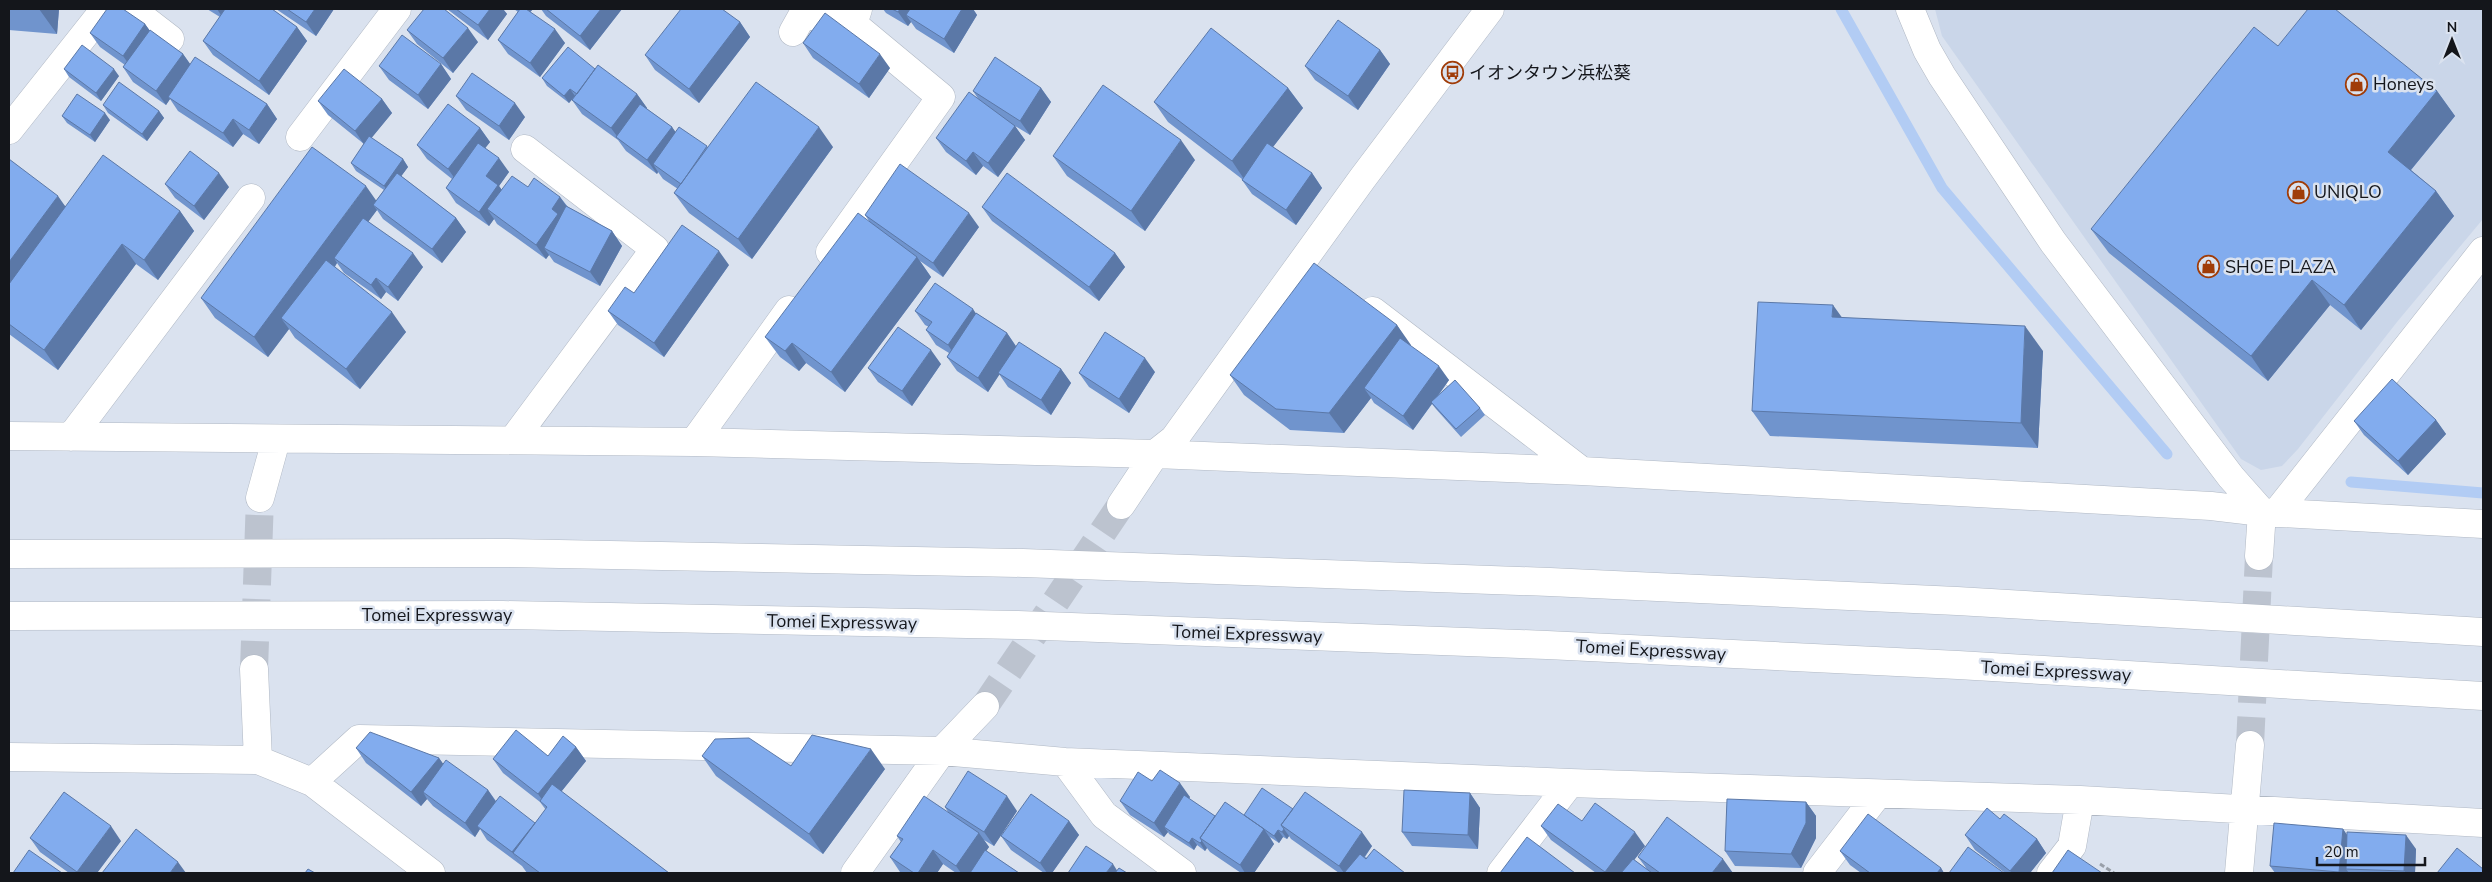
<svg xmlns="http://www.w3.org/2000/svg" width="2492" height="882" viewBox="0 0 2492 882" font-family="'Nunito Sans','Noto Sans JP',sans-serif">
	<rect width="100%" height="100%" fill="#dae2ef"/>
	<!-- built -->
	<path fill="#cad6e9" d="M1935 9H2483V219L2397 322 2298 449 2282 466 2261 470 2241 459 1942 36Z"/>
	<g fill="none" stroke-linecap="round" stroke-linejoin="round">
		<!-- stream -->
		<path stroke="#b2ccf4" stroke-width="11" d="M1841 9 1942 188 2167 454
			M2351 482 2483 493"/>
		<!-- minor-tunnel -->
		<path stroke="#bcc3cf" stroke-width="28" stroke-dasharray="28 14" stroke-linecap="butt" d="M254 669 260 498
			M985 706 1121 505
			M2250 745 2259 556"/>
		<defs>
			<path id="minor" d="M131 9 170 39
				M1910 9 1927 50 1942 76 2053 242 2231 477 2262 512 2259 556
				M793 32 802 16H827L853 24
				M9 130 105 9
				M300 137 397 9
				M830 252 941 97 853 24 858 9
				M1373 311 1582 471
				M9 436 694 442 1155 454 1582 471 2211 506 2262 512 2483 524
				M71 437 251 198
				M513 440 655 249 525 149
				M694 442 789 310
				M260 498 276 440
				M1121 505 1155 454 1174 439 1362 179 1490 9
				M2277 512 2483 251
				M254 669 258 760
				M9 757 258 760 312 782 431 873
				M1065 762 1104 815 1182 873
				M312 782 359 739 942 751 1065 762 1570 783 2080 800 2483 823
				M855 873 942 751 985 706
				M1501 873 1570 783
				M1817 873 1878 794
				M2051 873 2072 846 2080 800
				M2239 873 2250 745"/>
			<path id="highway" d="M9 554 504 553 1023 563 1550 582 1957 601 2483 632
				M9 616 503 615 1018 625 1547 645 1958 665 2483 696"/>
		</defs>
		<!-- minor casing -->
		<use href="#minor" stroke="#b0b8c4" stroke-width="29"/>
		<!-- highway casing -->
		<use href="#highway" stroke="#b0b8c4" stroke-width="29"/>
		<!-- path -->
		<path stroke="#999fa9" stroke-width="3" stroke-dasharray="5 2.5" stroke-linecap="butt" d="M2100 864 2114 873"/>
		<!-- minor -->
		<use href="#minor" stroke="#fff" stroke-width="28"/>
		<!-- highway -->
		<use href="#highway" stroke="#fff" stroke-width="28"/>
	</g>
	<!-- wall -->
	<path fill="#7094cd" d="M9 9H59L57 34 9 30Z
		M207 9H272L297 27 307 41 269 95 213 55 203 41 220 17Z
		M276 9H334L316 36Z
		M447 9H503L507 14 488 40Z
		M514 9H533L530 12 565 43 540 77 508 54 498 40 518 12Z
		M541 9H622L590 50 546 16Z
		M883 9H973L977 15 954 53 916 29 911 22 908 26 886 13Z
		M740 22 750 37 699 103 655 70 645 55Z
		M145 24 150 31 183 54 190 64 267 104 277 119 259 144 243 134 233 147 178 111 170 99 166 105 133 82 123 67 125 65 100 47 90 33Z
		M407 30 478 42 453 73 417 44Z
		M803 43 890 68 869 98 813 58Z
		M2278 46 2437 91 2455 116 2411 170 2436 191 2454 216 2361 330 2330 305 2268 381 2109 253 2091 229Z
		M1380 50 1390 64 1358 110 1315 80 1305 66Z
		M441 64 451 79 428 109 389 80 379 66Z
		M64 69 119 76 101 101 69 77Z
		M595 69 637 94 647 108V109L672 127 675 132 708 147H833L752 259 689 213 674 193 678 189 663 179 658 172 657 174 626 151 618 140 582 114 572 100 575 96 569 103 547 86 542 78Z
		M1041 88 1051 102 1030 135 1015 126 1025 140 998 177 983 166 976 175 946 152 936 138 979 100 973 91Z
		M1288 88 1303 108 1273 147 1312 173 1322 188 1296 225 1252 194 1242 180V179L1168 122 1154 102Z
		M456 96 525 117 509 140 466 110Z
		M382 99 392 113 371 138 403 159 408 167 401 176 456 218 466 232 442 263 383 219 377 210 368 221 423 267 398 301 386 292 381 299 344 273 337 263 335 267 406 332 360 389 295 338 289 329 268 357 215 318 201 298 376 201 384 190 356 171 351 163 364 144 328 115 318 101Z
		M103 105 159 111 164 118 147 141 108 113Z
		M62 116 110 120 95 142 67 123Z
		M480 128 490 142 485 148 509 172 499 186 502 190 528 187 560 197 568 207 612 231 622 246 600 286 554 262 549 255 546 259 497 224 494 219 489 226 456 203 446 188 452 179 427 159 417 145Z
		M1053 156 1195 160 1145 231 1067 176Z
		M9 159 65 206 180 211 194 231 158 280 136 264 58 370 9 334Z
		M165 184 229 187 204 220 175 198Z
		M982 207 1115 253 1125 267 1099 301 992 221Z
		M865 215 979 227 943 277 920 261 931 277 845 392 806 363 799 371 780 357 765 337 869 221Z
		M729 265 664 357 618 325 608 311 634 293Z
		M915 311 976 313 1007 333 1016 346 1061 369 1071 383 1051 415 1008 387 999 374 988 392 957 371 947 357 949 353 936 345 926 330 929 327 925 325Z
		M1397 325 1410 346 1449 380 1438 396 1480 408 1485 415 1461 437 1436 409 1432 404 1413 430 1374 403 1371 398 1344 433 1290 430 1244 395 1230 375Z
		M2043 351 2038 448 1770 436 1752 411Z
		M941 364 912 406 878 382 868 368Z
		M1155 372 1129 413 1089 387 1079 373Z
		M2436 420 2446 434 2408 475 2364 435 2354 421Z
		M576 747 586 761 561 792 669 873H527L522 866 487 840 480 829 475 837 433 806 427 799 421 806 366 763 356 748 439 758 443 764 488 790 496 801 535 823 546 810 540 802 503 773 493 759 548 756Z
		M702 756 791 766 885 769 823 854 716 776Z
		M1152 781 1190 797 1189 799 1215 816 1244 815 1293 809 1372 846 1365 857 1405 873H1339L1291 839 1289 836 1287 839 1283 837 1279 843 1270 837 1274 844 1254 873H1241L1210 852 1207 848 1205 851 1197 845 1194 850 1169 834 1168 832 1164 837 1130 815 1120 801Z
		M1470 793 1480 808 1478 849 1412 846 1402 832Z
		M1806 802 1816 816V838L1801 868 1735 866 1725 851Z
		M945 807 1017 811 994 846 984 840 989 847 986 851 1019 873H956L943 864 937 873H903L900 872 890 857 901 842 897 836 948 812Z
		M2000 819 2037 839 2046 853 2030 873H2005L1975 850 1965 835Z
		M1069 821 1079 835 1052 873H1044L1011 850 1001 836Z
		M1582 821 1645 846 1634 860 1647 869 1638 857 1733 873H1596L1551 840 1541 826Z
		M2343 829 2347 835 2416 849 2415 873H2275L2270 866Z
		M30 838 121 841 97 873H69L40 852Z
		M1840 851 1941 868 1944 873H1861L1850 865Z"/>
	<!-- shaded-wall -->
	<path fill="#5b78a7" d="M39 9H59L57 34Z
		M217 9H234L225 21Z
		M315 9H334L316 36 306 22Z
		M490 9H503L507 14 488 40 478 25Z
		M519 9H533L525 18Z
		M601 9H622L590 50 580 36Z
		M900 9H919L906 15 911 22 908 26 898 12Z
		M962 9H973L977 15 954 53 944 39Z
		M740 22 750 37 699 103 689 89Z
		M145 24 155 38 133 70 123 56Z
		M297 27 307 41 269 95 259 81Z
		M468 28 478 42 453 73 443 58Z
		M555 29 565 43 540 77 530 63Z
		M1380 50 1390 64 1358 110 1348 96Z
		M183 54 193 68 168 97 170 99 166 105 156 91Z
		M880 54 890 68 869 98 859 84Z
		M441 64 451 79 428 109 418 95Z
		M114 69 119 76 101 101 96 93Z
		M1041 88 1051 102 1030 135 1020 121Z
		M1288 88 1303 108 1246 182 1232 161Z
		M570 89 575 96 569 103 564 96Z
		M2437 91 2455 116 2405 177 2388 152Z
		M637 94 647 108 622 142 619 139 611 128Z
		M382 99 392 113 365 146 355 131Z
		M515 103 525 117 509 140 499 126Z
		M267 104 277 119 259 144 249 130Z
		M159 111 164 118 147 141 142 134Z
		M105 113 110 120 95 142 90 135Z
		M233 119 243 134 233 147 223 133Z
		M1015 126 1025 140 998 177 988 163Z
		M672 127 682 141 653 164 658 172 657 174 647 160Z
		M819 127 833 147 752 259 738 239Z
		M480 128 490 142 458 183 448 169Z
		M1181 140 1195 160 1145 231 1131 211Z
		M973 152 983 166 976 175 966 161Z
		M499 158 509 172 499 186 508 199 487 209 494 219 489 226 479 212 486 176Z
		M403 159 408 167 389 193 384 186Z
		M219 173 229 187 204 220 194 206Z
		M1312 173 1322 188 1296 225 1286 210Z
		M366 186 380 206 373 205 377 210 339 262 334 258 337 263 291 326 281 318 289 329 268 357 254 337Z
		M2436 191 2454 216 2361 330 2344 305Z
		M58 196 72 216 9 301V262Z
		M560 197 570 211 544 248 549 255 546 259 536 245 552 209Z
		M180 211 194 231 158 280 144 260Z
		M969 213 979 227 943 277 933 263Z
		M456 218 466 232 442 263 432 249Z
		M612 231 622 246 600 286 590 272Z
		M122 244 136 264 58 370 44 350Z
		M719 251 729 265 664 357 654 343Z
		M413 253 423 267 398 301 388 287Z
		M1115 253 1125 267 1099 301 1089 287Z
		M917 257 931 277 845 392 831 372Z
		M376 278 386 292 381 299 371 285Z
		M2312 280 2330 305 2268 381 2251 356Z
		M1833 305 1851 330 1832 317Z
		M973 309 983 324 958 360 948 345Z
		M392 312 406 332 360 389 346 369Z
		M1397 325 1411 345 1373 395 1364 388 1371 398 1344 433 1329 413Z
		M2025 326 2043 351 2038 448 2021 423Z
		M1007 333 1017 348 988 392 978 378Z
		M792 343 806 363 799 371 785 351Z
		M931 350 941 364 912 406 902 391Z
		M1145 358 1155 372 1129 413 1119 399Z
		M1439 366 1449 380 1413 430 1403 416Z
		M1061 369 1071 383 1051 415 1041 400Z
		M2436 420 2446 434 2408 475 2398 461Z
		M576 747 586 761 548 808 538 794Z
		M871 749 885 769 823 854 809 834Z
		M439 758 449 772 423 792 427 799 421 806 411 792Z
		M1180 783 1190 797 1169 830 1164 827 1168 832 1164 837 1154 823Z
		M488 790 498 805 477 826 480 829 475 837 465 823Z
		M1470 793 1480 808 1478 849 1468 835Z
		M1007 796 1017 811 994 846 984 832Z
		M1806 802 1816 816V838L1801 868 1791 854Z
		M1069 821 1079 835 1052 873H1047L1040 863Z
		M535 823 545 837 513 853 522 866 512 852Z
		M111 826 121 841 97 873H78L77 872Z
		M1264 829 1274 844 1254 873H1245L1240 865Z
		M1284 829 1289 836 1287 839 1282 832Z
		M2343 829 2353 844 2346 869 2349 873H2340L2339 872Z
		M1278 830 1283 837 1279 843 1274 836Z
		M1362 832 1372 846 1353 873H1344L1339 866Z
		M1635 832 1645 846 1624 873H1605V872Z
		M979 833 989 847 971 873H961L956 866Z
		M2406 835 2416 849 2415 873H2406L2404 871Z
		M1192 838 1197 845 1194 850 1189 843Z
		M2037 839 2046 853 2030 873H2012L2010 871Z
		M1202 841 1207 848 1205 851 1200 843Z
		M933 850 943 864 937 873H918Z
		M1723 859 1733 873H1712Z
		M178 862 186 873H170Z
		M1113 864 1118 872 1117 873H1106Z
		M1941 868 1944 873H1937Z"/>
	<!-- building -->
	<path fill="#82acee" stroke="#5b78a7" d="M107 9H123L145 24 123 56 90 33Z
		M225 9H272L297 27 259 81 203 41Z
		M287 9H315L306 22Z
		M424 9H444L468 28 443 58 407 30Z
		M456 9H490L478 25Z
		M520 9H526L555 29 530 63 498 40Z
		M546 9H601L580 36Z
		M681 9H722L740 22 689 89 645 55Z
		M892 9H900L898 12Z
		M910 9H962L944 39 906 15Z
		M2308 9H2335L2437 91 2388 152 2436 191 2344 305 2312 280 2251 356 2091 229 2254 27 2278 46Z
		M825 13 880 54 859 84 803 43Z
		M1338 20 1380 50 1348 96 1305 66Z
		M1211 28 1288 88 1232 161 1154 102Z
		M150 30 183 54 156 91 123 67Z
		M402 35 441 64 418 95 379 66Z
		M82 45 114 69 96 93 64 69Z
		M568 47 595 69 577 94 570 89 564 96 542 78Z
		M195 57 267 104 249 130 233 119 223 133 168 97Z
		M995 57 1041 88 1020 121 973 91Z
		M598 65 637 94 611 128 572 100Z
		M344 69 382 99 355 131 318 101Z
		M472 73 515 103 499 126 456 96Z
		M119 82 159 111 142 134 103 105Z
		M756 82 819 127 738 239 674 193Z
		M1103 85 1181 140 1131 211 1053 156Z
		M969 92 1015 126 988 163 973 152 966 161 936 138Z
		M77 94 105 113 90 135 62 116Z
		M448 104 480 128 448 169 417 145Z
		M640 104 672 127 647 160 616 137Z
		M679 127 707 146 681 184 653 164Z
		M369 136 403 159 384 186 351 163Z
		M478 143 499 158 486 176 498 185 479 212 446 188Z
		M1267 143 1312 173 1286 210 1242 180Z
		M312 147 366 186 254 337 201 298Z
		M190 151 219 173 194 206 165 184Z
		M103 155 180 211 144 260 122 244 44 350 9 324V284Z
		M9 159 58 196 9 262Z
		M900 164 969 213 933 263 865 215Z
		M397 173 456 218 432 249 373 205Z
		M1007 173 1115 253 1089 287 982 207Z
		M512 176 528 187 534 178 560 197 552 209 558 214 536 245 487 209Z
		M566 206 612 231 590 272 544 248Z
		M858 213 917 257 831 372 792 343 785 351 765 337Z
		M363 218 413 253 388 287 376 278 371 285 334 258Z
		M682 225 719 251 654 343 608 311 625 287 634 293Z
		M326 260 392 312 346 369 281 318Z
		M1314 263 1397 325 1329 413 1276 409 1230 375Z
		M935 283 973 309 948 345 926 330 932 322 915 311Z
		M1758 302 1833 305 1832 317 2025 326 2021 423 1752 411Z
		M976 313 1007 333 978 378 947 357Z
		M898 327 931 350 902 391 868 368Z
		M1105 332 1145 358 1119 399 1079 373Z
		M1400 338 1439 366 1403 416 1364 388Z
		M1019 342 1061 369 1041 400 998 373Z
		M2392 379 2436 420 2398 461 2354 421Z
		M1455 380 1480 408 1456 429 1431 402Z
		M516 730 548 756 563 736 576 747 538 794 493 759Z
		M370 732 439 758 411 792 356 748Z
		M812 735 871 749 809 834 702 756 715 739 749 738 791 766Z
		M446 760 488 790 465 823 423 792Z
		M1160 770 1180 783 1154 823 1120 801 1138 772 1152 781Z
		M968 771 1007 796 984 832 945 807Z
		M552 784 669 873H540L513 853 547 807 540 801Z
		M1262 788 1293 809 1281 825 1284 829 1282 832 1278 830 1274 836 1244 815Z
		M1404 790 1470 793 1468 835 1402 832Z
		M64 792 111 826 77 872 30 838Z
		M1305 792 1362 832 1339 866 1281 825Z
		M1031 794 1069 821 1040 863 1001 836Z
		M1184 795 1215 816 1200 838 1202 841 1200 843 1192 838 1189 843 1164 827Z
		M500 796 535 823 512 852 477 826Z
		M924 796 979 833 956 866 933 850 918 873H914L890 857 903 839 897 836Z
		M1727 799 1806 802V823L1791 854 1725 851Z
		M1225 802 1264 829 1240 865 1200 838Z
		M1595 803 1635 832 1605 872 1541 826 1558 804 1582 821Z
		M1987 808 2000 819 2004 814 2037 839 2010 871 1965 835Z
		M1868 814 1941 868 1937 873H1870L1840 851Z
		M1667 817 1723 859 1712 873H1660L1638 857Z
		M2274 823 2343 829 2339 872 2270 866Z
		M136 829 178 862 170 873H102Z
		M2347 832 2406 835 2404 871 2346 869Z
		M1527 837 1575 873H1500Z
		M1086 846 1113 864 1106 873H1068Z
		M1968 847 2004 873H1949Z
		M2457 848 2483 869V873H2437Z
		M1374 849 1405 873H1344L1360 854 1366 859Z
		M29 850 62 873H13Z
		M985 850 1019 873H970Z
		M2068 850 2102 873H2052Z
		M1633 859 1652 873H1621Z
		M1119 868 1127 873H1115Z
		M308 869 315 873H305Z"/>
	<!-- icons -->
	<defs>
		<symbol id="bus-ring" viewBox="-11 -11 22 22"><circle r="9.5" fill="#dae2ef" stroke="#a03c08" stroke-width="1.5"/><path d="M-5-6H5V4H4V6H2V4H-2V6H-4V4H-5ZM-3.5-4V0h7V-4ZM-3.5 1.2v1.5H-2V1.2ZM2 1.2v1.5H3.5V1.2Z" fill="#a03c08"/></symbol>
		<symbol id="shop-ring" viewBox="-11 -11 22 22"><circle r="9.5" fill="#dae2ef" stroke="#a03c08" stroke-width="1.5"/><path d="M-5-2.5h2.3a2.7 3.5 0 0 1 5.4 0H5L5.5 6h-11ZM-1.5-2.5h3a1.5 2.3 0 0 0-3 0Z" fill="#a03c08"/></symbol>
	</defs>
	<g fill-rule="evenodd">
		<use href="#bus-ring" x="1440" y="60" width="25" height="25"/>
		<use href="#shop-ring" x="2344" y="72" width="25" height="25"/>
		<use href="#shop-ring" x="2286" y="180" width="25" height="25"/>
		<use href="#shop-ring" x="2196" y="254" width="25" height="25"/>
	</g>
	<g text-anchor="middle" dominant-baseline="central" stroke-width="5" stroke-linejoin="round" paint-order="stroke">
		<!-- poi labels -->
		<g font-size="18" fill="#14161b" stroke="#dae2ef" text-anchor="start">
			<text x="1469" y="73">イオンタウン浜松葵</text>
			<text x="2373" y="84">Honeys</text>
			<text x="2314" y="192">UNIQLO</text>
			<text x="2225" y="267">SHOE PLAZA</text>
		</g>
		<!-- street labels -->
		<g font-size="18" fill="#14161b" stroke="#dae2ef">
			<text x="437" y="615">Tomei Expressway</text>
			<text transform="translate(842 622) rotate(1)">Tomei Expressway</text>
			<text transform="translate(1247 634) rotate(2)">Tomei Expressway</text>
			<text transform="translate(1651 650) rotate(3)">Tomei Expressway</text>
			<text transform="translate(2056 671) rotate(3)">Tomei Expressway</text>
		</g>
	</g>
	<!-- border -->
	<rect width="2492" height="882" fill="none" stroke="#14161b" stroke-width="20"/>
	<!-- north arrow -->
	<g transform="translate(2452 40)" stroke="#dae2ef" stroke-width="4" paint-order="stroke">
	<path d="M0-4L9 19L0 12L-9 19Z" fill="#14161b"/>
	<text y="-8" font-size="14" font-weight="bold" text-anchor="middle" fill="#14161b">N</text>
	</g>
	<!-- scale -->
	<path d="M2317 857v8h108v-8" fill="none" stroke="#14161b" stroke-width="2.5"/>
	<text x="2324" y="857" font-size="15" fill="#14161b" stroke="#dae2ef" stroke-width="4" paint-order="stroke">20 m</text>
</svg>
